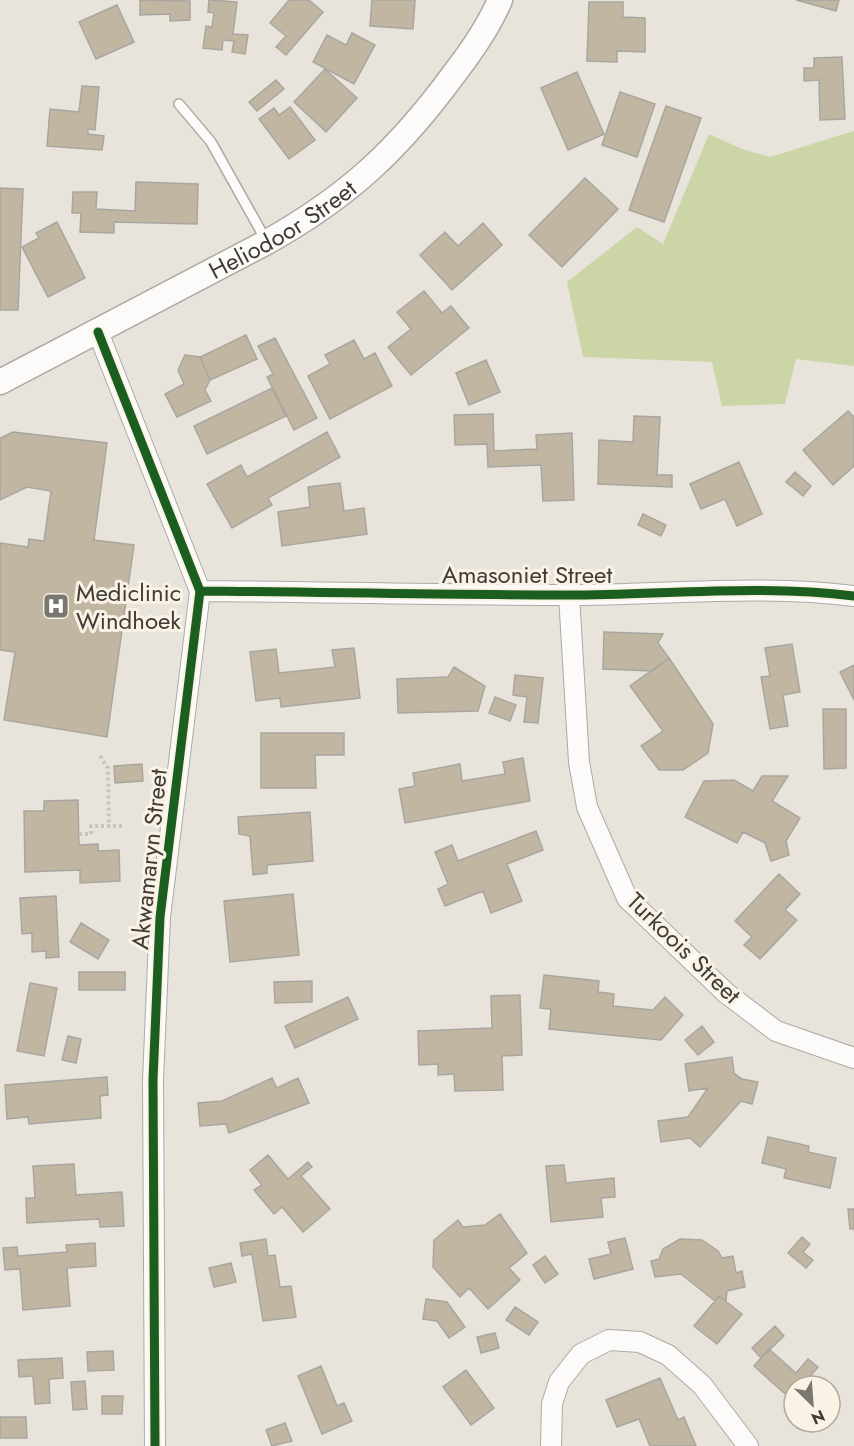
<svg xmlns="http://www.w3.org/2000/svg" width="854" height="1446" viewBox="0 0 854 1446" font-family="Jost,sans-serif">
	<rect width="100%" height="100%" fill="#e8e4dc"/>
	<!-- green -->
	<path fill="#ccd5a6" d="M854 131V366L796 359 785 404 722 406 712 362 583 357 567 282 637 227 663 244 709 134 742 149 770 157Z"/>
	<!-- building -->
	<path fill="#c0b6a1" stroke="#a9a6a1" stroke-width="1.5" d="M140 0 190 1V20L170 21V14L140 15Z
		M209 0 237 2 233 34 248 35 245 54 232 52 234 41 223 40 222 50 203 48 206 26 212 27 214 13 208 12Z
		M289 0H309L323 12 286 55 276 47 286 36 270 23Z
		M372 0H415L413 29 370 26Z
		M796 0H839L836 11Z
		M589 2H623V17L645 18V52L617 51V62L587 61Z
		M117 5 134 42 96 59 79 22Z
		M352 33 375 45 354 84 313 62 327 35 346 45Z
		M842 57 845 119 820 120 819 80 804 81V68H814V58Z
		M325 69 357 98 326 132 294 102Z
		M577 72 604 134 568 150 541 88Z
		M276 80 284 89 257 111 249 102Z
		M82 86 99 87 95 130 88 129V134L104 136 102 150 47 146 50 109 79 112Z
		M620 92 655 104 637 157 602 145Z
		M666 106 701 118 664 222 629 210Z
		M290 107 315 140 289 159 259 119 274 108 279 115Z
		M585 178 618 209 562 267 529 235Z
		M136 182 198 184 197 224 114 222V233L80 232 81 213H72L73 192H97L96 209 135 211Z
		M0 188 23 189 18 310H0Z
		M57 222 85 278 48 297 22 247 39 238 36 233Z
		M483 223 502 245 452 290 420 255 445 232 458 246Z
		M424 291 442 313 451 306 469 328 411 375 388 347 411 329 397 312Z
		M246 335 257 359 210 380 200 357Z
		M275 338 317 418 294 430 267 377 273 374 258 346Z
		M354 340 364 359 375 353 392 386 330 419 308 376 330 364 325 355Z
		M185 355 200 357 210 380 205 390 211 401 177 417 165 394 184 384 178 370Z
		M486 360 500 392 469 405 456 373Z
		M272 388 286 416 207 454 194 426Z
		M848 411 854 417V466L833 485 803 450Z
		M493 414 494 451 537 449 536 435 572 433 574 500 543 501 541 465 488 467 487 444 455 445 454 415Z
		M634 416 660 417 657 475H672V487L598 484 599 440 633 442Z
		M13 432 107 443 94 540 134 545 107 737 4 720 15 652 0 650V543L28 547 29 539 44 541 51 491 27 487 0 500V438Z
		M327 432 340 457 268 498 272 505 232 528 207 484 241 465 247 477Z
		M739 462 762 514 737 526 725 499 701 509 690 484Z
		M795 472 811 486 803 496 786 482Z
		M340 483 344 511 364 508 367 534 282 546 278 512 310 507 308 487Z
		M643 514 666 525 661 536 638 525Z
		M604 632 663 634 658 643 669 658 652 671 603 669Z
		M792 644 800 692 783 695 788 726 770 729 761 677 770 676 765 648Z
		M354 648 360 698 281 707 280 698 256 701 250 652 276 649 279 673 335 667 332 650Z
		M669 658 713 724 708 753 683 770H659L641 746 663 731 630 686Z
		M854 665V700L840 672Z
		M454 667 485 686 478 711 398 713 397 679 448 677Z
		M515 675 543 678 538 723 524 722 527 697 513 695Z
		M495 697 516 705 510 721 489 713Z
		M823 709H846V768L824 769Z
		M261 733H344V755H315L316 788H261Z
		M523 758 530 801 405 823 399 789 415 786 413 773 460 764 462 781 505 774 503 762Z
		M142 764 143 781 115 783 114 766Z
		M762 776H788L772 801 800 818 786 841 789 855 771 861 765 843 743 832 737 843 685 817 704 781 734 780 753 791Z
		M78 800 79 845 98 844V851L119 850 120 881 80 883V870L25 872 24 811H44V801Z
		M310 812 313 861 267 865V873L253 875 250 836 239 834 238 817Z
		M536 831 543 850 507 864 522 901 491 913 483 891 445 906 438 889 448 884 435 852 452 845 458 861Z
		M779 874 800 894 785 910 797 920 760 959 744 945 752 937 735 921Z
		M293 894 299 955 230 962 224 901Z
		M56 896 59 957 46 958V951L32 952V933L22 934 20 898Z
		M81 923 109 940 98 959 70 942Z
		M79 972H125V990H79Z
		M544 975 599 981 598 992 614 994 613 1006 653 1010 665 997 683 1015 661 1040 549 1029 551 1009 540 1008Z
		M312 981V1002L275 1003 274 982Z
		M30 983 57 988 44 1056 17 1051Z
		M520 995 522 1055 502 1056 503 1090 455 1091 454 1074 438 1075V1064L419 1065 418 1031 492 1028 491 996Z
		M348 997 358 1019 295 1048 285 1026Z
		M702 1026 714 1042 698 1055 685 1040Z
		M68 1036 81 1039 76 1063 62 1060Z
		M732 1057 734 1073 742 1079 758 1082 752 1104 741 1101 700 1147 690 1138 661 1142 658 1121 688 1117 708 1088 689 1091 685 1064Z
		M107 1077 108 1095 100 1096 101 1118 29 1124 28 1117 7 1119 5 1085Z
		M272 1078 277 1088 298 1078 309 1103 229 1133 226 1124 200 1126 198 1103 222 1101Z
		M768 1137 809 1146 808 1152 836 1158 830 1188 784 1178 786 1169 762 1163Z
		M268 1155 288 1179 308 1162 312 1167 301 1176 330 1209 303 1232 282 1207 274 1214 254 1190 262 1185 250 1170Z
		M74 1164 76 1195 122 1192 124 1226 100 1227 99 1219 27 1223 26 1198H35L33 1166Z
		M564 1165 566 1183 614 1178 615 1197 601 1198 603 1217 551 1222 546 1166Z
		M848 1209H854V1229H850Z
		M500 1214 527 1253 509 1268 520 1280 488 1309 469 1288 460 1297 433 1267 434 1240 458 1220 463 1227 485 1225Z
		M802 1237 810 1244 803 1252 813 1260 806 1268 788 1253Z
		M625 1238 633 1269 594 1279 589 1259 611 1254 608 1242Z
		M266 1239 268 1256 275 1255 280 1287 291 1286 296 1317 263 1321 252 1254 242 1256 240 1243Z
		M680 1239 702 1240 718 1251 722 1258 733 1256 736 1273 742 1271 745 1287 727 1291 726 1301 719 1296 715 1301 681 1274 655 1277 651 1261 659 1259 663 1249Z
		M95 1243 96 1266 67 1268 70 1306 23 1310 20 1269 5 1270 3 1248 17 1247 18 1256 67 1252 66 1245Z
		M545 1256 558 1274 545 1283 533 1265Z
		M231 1263 236 1282 214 1287 209 1268Z
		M719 1296 742 1314 717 1344 694 1326Z
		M426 1299 447 1302 465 1327 449 1338 437 1321 423 1319Z
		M515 1307 538 1322 529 1335 506 1320Z
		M775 1326 784 1336 761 1358 752 1348Z
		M495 1333 499 1348 481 1353 477 1337Z
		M769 1349 796 1373 808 1359 818 1367 802 1386H794L791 1399 754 1366Z
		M113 1351 114 1370 88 1371 87 1352Z
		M62 1358 63 1378 49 1379 50 1403 35 1404 33 1376 19 1377 18 1360Z
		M321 1366 337 1406 344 1403 352 1421 322 1434 298 1376Z
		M466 1370 494 1408 471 1425 443 1387Z
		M660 1378 678 1420 684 1417 696 1446H650L639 1419 617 1427 606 1400Z
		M85 1381 87 1409 73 1410 71 1382Z
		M102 1396H123L122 1414H102Z
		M0 1417H26L27 1438H0Z
		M285 1423 292 1441 272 1446 266 1430Z"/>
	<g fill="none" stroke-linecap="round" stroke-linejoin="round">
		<defs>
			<path id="service" d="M179 104 211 142 267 242"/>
			<path id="minor" d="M98 332 200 591 160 917 153 1080 155 1446
				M200 591C322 592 445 595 568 595 662 595 760 584 854 596
				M569 595 579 762 587 807 627 898 726 993 776 1031 854 1058
				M551 1446 552 1404 559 1382 581 1354 609 1340 640 1342 668 1355 702 1385 748 1446"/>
			<g id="tertiary">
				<path id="s1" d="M0 382 267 242C349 196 399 149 454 74 471 52 489 26 500 0"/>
			</g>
		</defs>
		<!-- service casing -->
		<use href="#service" stroke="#adaaa5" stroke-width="12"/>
		<!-- minor casing -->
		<use href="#minor" stroke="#adaaa5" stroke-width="22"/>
		<!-- tertiary casing -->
		<use href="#tertiary" stroke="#adaaa5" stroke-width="27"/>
		<!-- path -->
		<path stroke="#c6c5c2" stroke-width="4" stroke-dasharray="3 3" stroke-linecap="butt" d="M100 756 108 768 109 827
			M79 834H91V826H122"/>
		<!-- service -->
		<use href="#service" stroke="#fcfbfa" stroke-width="9"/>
		<!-- minor -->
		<use href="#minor" stroke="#fcfbfa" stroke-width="20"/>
		<!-- tertiary -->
		<use href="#tertiary" stroke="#fcfbfa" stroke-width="24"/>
		<defs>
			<path id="cycleway" d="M98 332 200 591 160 917 153 1080 155 1446
				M200 591C322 592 445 595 568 595 662 595 760 584 854 596"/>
		</defs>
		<!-- cycleway casing -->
		<use href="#cycleway" stroke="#f9f2e5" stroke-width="13"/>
		<!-- cycleway -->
		<use href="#cycleway" stroke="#1b5e20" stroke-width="9"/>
	</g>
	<!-- icons -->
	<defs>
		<symbol id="hospital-square" viewBox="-11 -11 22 22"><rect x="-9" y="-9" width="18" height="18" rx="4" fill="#7a7771" stroke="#f9f2e5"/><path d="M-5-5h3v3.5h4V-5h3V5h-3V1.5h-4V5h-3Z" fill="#fff"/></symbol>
	</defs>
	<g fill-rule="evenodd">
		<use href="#hospital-square" x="41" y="591" width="30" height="30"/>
	</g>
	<g text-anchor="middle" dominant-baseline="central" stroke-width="6" stroke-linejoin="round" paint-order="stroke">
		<!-- street labels -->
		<g font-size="24" fill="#3f3c37" stroke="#f9f2e5">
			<text stroke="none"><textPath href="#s1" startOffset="321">Heliodoor Street</textPath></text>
			<text x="527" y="574">Amasoniet Street</text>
			<text transform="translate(149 859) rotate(-84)">Akwamaryn Street</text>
			<text transform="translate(684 948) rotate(44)">Turkoois Street</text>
		</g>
		<!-- poi labels -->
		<g font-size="24" fill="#3f3c37" stroke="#f9f2e5" text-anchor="start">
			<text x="76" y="592">Mediclinic<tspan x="76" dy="28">Windhoek</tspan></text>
		</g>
	</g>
	<!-- north arrow -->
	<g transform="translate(812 1404) rotate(155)"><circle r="28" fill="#f9f2e5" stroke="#afa99f" stroke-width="1.5"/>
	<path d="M0-4.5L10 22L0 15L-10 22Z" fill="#7a7771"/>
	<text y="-9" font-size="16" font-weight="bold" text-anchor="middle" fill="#3f3c37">N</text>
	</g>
</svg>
